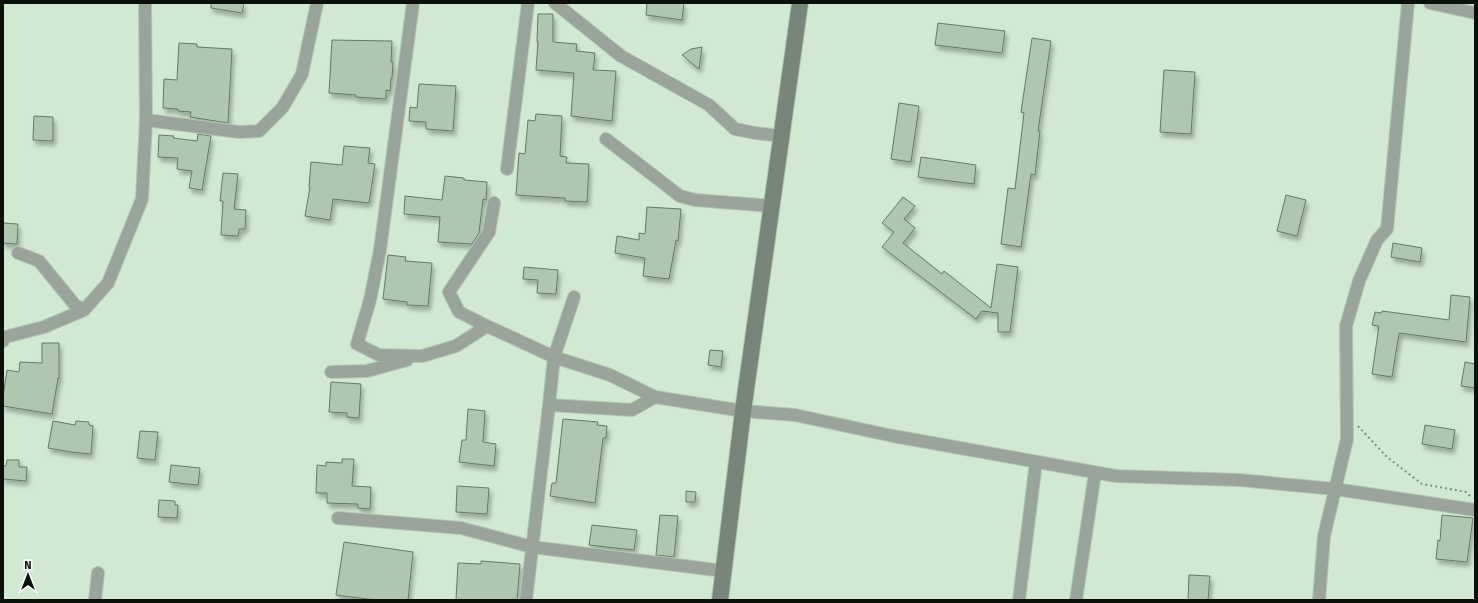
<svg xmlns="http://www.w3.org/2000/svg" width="1478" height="603" viewBox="0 0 1478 603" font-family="'Fira Sans',sans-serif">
	<defs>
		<filter id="shadow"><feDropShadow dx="2.5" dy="4.5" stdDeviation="2" flood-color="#0004"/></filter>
	</defs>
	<rect width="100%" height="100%" fill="#d1e9d3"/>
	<!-- building -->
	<path fill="#afc6b1" stroke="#647a66" filter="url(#shadow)" d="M211 3H244L242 13 211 8Z
		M647 3H684L682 20 646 15Z
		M538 14H553V42L577 44 576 51 595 53 593 70 616 71 612 121 571 116 574 73 536 70 538 42H537Z
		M938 23 1005 31 1002 53 935 45Z
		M1032 38 1051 41 1038 131H1040L1035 175 1031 174 1021 247 1001 244 1008 188 1015 189 1024 113 1021 112Z
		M332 40 392 41 391 62H393L392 78H391L390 91 386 90V99L356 97V95L329 93Z
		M179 43 197 44V47L232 49 228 123 190 117 191 112 178 111V109L163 108 164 79 177 80Z
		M702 47 699 69 682 55 691 49Z
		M1164 70 1195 72 1191 134 1160 132Z
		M419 84 456 86 453 131 426 129V122L409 121 410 107 417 108Z
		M899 103 919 106 911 162 891 159Z
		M536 114 562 116 560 156 567 157 566 163 589 164 587 202 565 201V198L516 195 519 153 525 154 528 120 535 121Z
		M34 116 53 117V141L33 140Z
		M198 134 211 136 202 190 189 188 192 171 177 169 178 158 158 157 159 135 174 136 173 138 197 141Z
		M344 146 370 148 368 163 375 164 369 203 333 199 330 220 305 216 310 187H309L311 162 342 165Z
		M921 157 976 165 974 184 918 177Z
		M223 173 238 174 234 209 246 210 245 229H239L238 236 221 235 223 201H220Z
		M445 176 464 178V180L487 182 486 200 483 199 479 233 472 244 438 242 440 217 404 214 405 196 442 200Z
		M1286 195 1306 200 1297 236 1277 231Z
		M903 197 915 206 904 219 915 228 903 243 942 274 944 271 991 308 997 264 1018 267 1010 332H998V313L982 311 976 319 882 247 894 232 882 223Z
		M647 207 681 209 678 241 676 240 669 279 643 276 645 258 615 253 617 236 639 240V233L645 234Z
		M3 223 18 224 17 244 3 243Z
		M1393 243 1422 248 1420 262 1391 257Z
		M388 255 406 257 405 261 432 263 428 306 407 305V302L383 299Z
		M524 267 558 270 556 294 537 293 538 280 523 279Z
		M1451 295 1470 297 1466 342 1399 333 1392 377 1372 374 1379 326 1372 325 1375 312 1381 313 1382 311 1449 320Z
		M42 343H59V379L58 378 52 414 3 406V396L7 370 19 372 20 362 42 363Z
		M710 350 723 351 721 367 708 365Z
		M1465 362 1475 364V388L1461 386Z
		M331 382 361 384 359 418 347 417V413L329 412Z
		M468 409 485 411 483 442 496 444 494 466 459 462 462 440H466Z
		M563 419 598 422 597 425 607 426 606 438H603L595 503 550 496 552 483H556Z
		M53 421 75 425 76 421 89 422V425L93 426 91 454 71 452 48 448Z
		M1425 425 1455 430 1452 449 1422 444Z
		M140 431 158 432 155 460 137 458Z
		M342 459H354L352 486 371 487 370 509 358 508V504L327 503V493H316L317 465 326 466V462L342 463Z
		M7 460H19V467H27L26 481 3 479V466H6Z
		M171 465 200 468 198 485 169 482Z
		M457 486 489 488 487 514 456 512Z
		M686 491 696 492 695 502H686Z
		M159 500 175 501V505H178L177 518 158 517Z
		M660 515 678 516 674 557 656 555Z
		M1442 515 1473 518 1467 562 1436 559 1438 540 1440 541Z
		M592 525 637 530 634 550 589 545Z
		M344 542 413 552 408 600H375L336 595Z
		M481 561 520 564 517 600H456L458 563 481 564Z
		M1189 575 1210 576 1208 600H1188Z"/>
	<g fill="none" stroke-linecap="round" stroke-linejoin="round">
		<defs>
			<path id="street" d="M413 3 380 250 370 300 357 344 379 355 422 356 456 346 487 326
				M555 3 621 56 709 105 735 129 755 133 782 136
				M1430 3 1475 13
				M146 120 239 132 259 131 283 107 302 74 317 3
				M606 139 680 196 695 200 772 206
				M507 169 528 3
				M494 203 489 232 449 292 459 312 487 326 554 357 610 375 655 397 743 411 795 415 893 436 1116 476 1239 480 1335 489 1475 510
				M18 253 39 261 75 305 84 310
				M574 297 554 357 549 405 632 410 655 397
				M3 341 5 337 44 327 84 310 108 283 142 199 146 120 145 3
				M331 372 367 371 407 360
				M338 518 461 528 532 547 724 571
				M95 600 98 573
				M526 600 549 405
				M1019 600 1036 462
				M1076 600 1095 473
				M1319 600 1324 536 1347 439 1346 326 1359 281 1377 240 1387 229 1408 3"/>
			<path id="secondary" d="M720 600 743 411 800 3"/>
		</defs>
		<!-- street casing -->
		<use href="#street" stroke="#b1c6b3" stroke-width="14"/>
		<!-- secondary casing -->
		<use href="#secondary" stroke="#b1c6b3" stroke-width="18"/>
		<!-- path -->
		<path stroke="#7d8e7e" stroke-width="2" stroke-dasharray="2 3" stroke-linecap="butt" d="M1358 426 1387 457 1422 484 1466 492 1472 498"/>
		<!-- street -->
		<use href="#street" stroke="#9aa49a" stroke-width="12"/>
		<!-- secondary -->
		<use href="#secondary" stroke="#778678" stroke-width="16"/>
	</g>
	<!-- border -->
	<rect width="1478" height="603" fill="none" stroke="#09110a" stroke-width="8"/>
	<!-- north arrow -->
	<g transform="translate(28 575)" stroke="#ffffff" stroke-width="3" paint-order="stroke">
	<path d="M0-3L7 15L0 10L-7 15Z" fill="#09110a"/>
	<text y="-6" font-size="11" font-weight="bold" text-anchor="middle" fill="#09110a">N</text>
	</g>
</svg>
